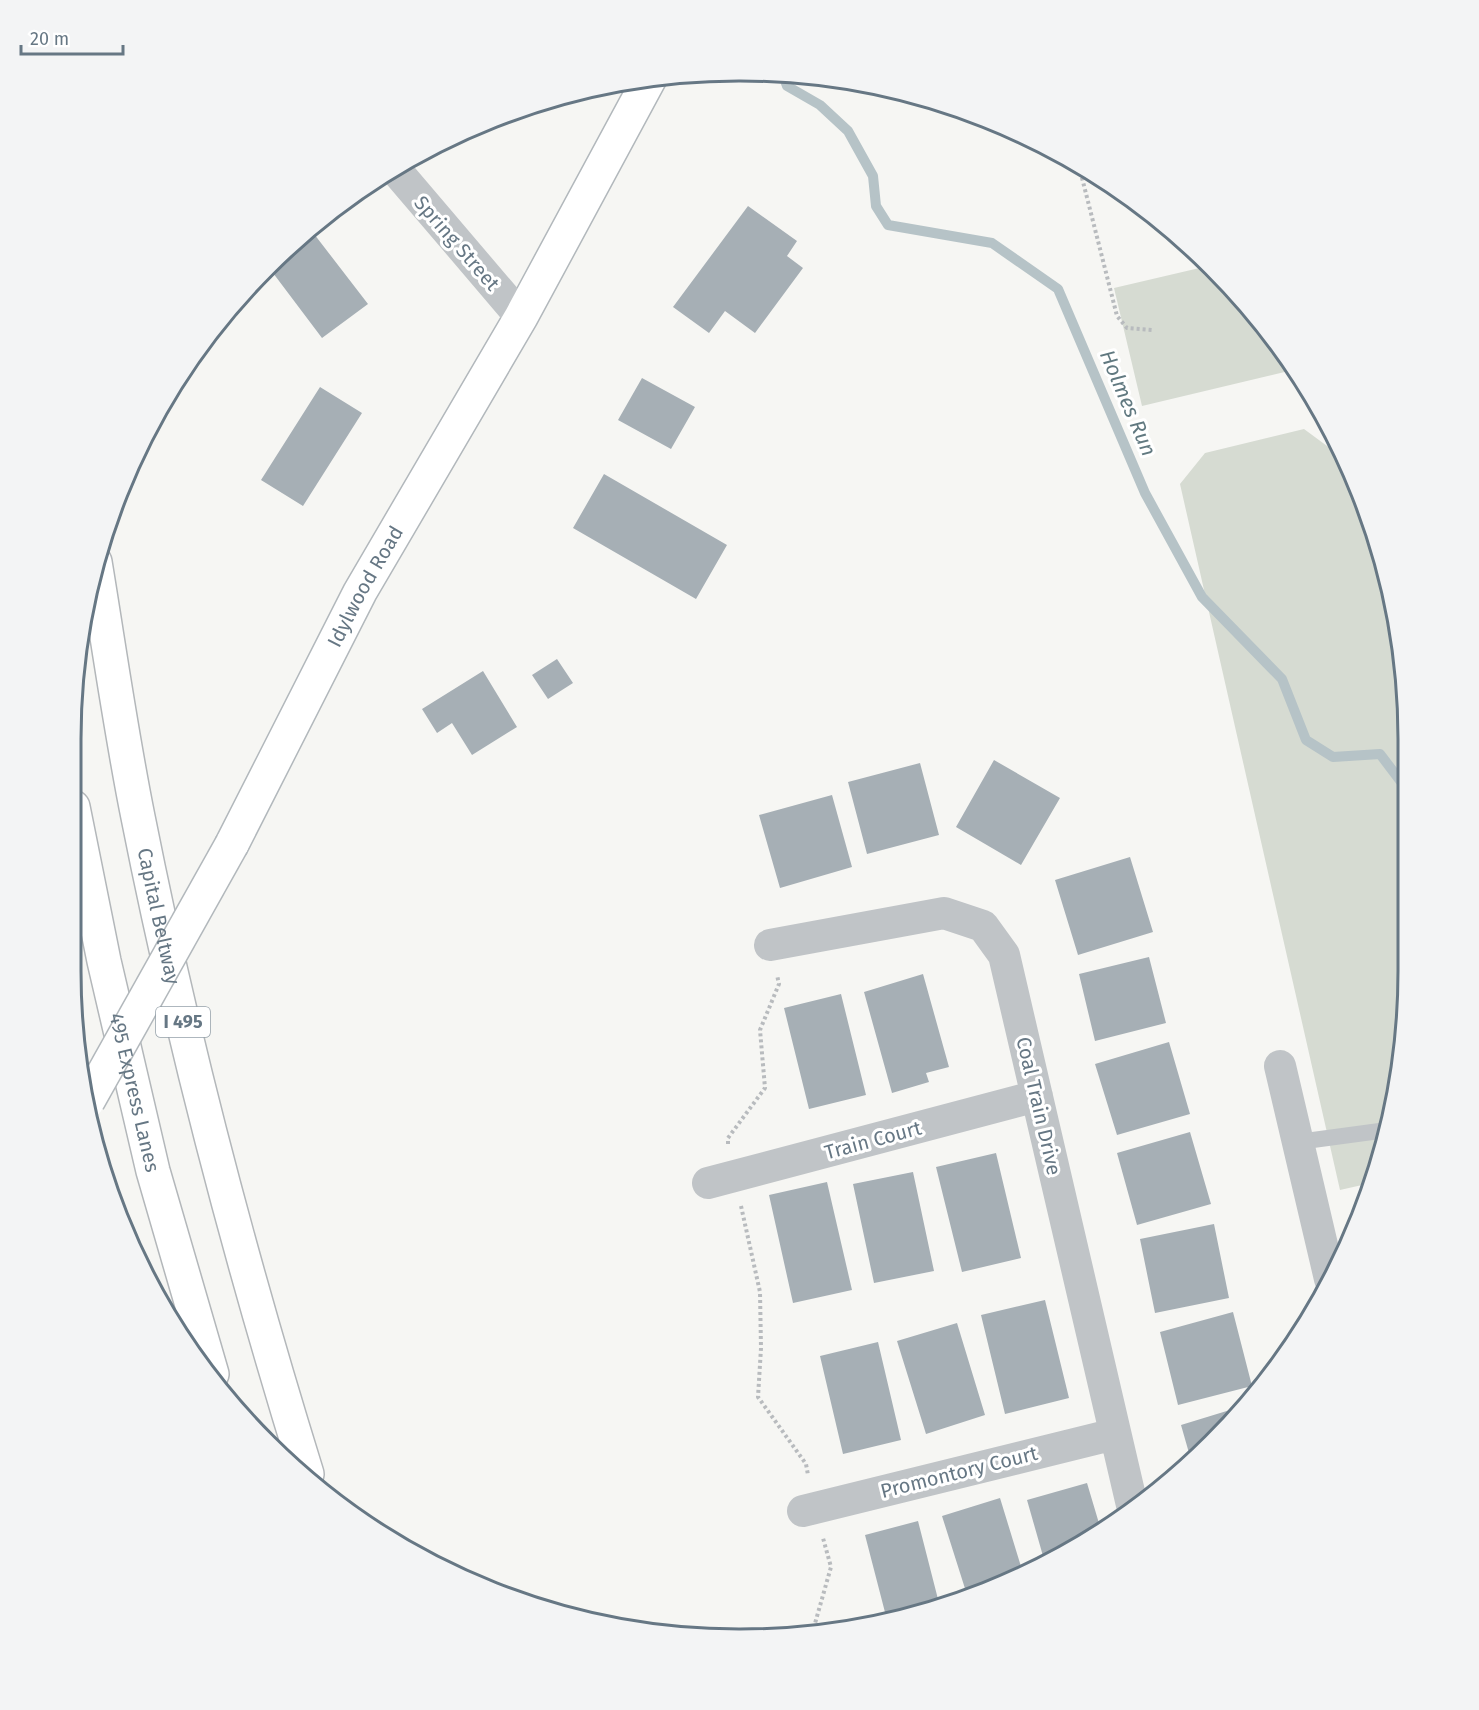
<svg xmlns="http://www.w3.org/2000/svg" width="1479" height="1710" viewBox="0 0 1479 1710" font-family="'Fira Sans',sans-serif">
	<rect width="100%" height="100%" fill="#f6f6f3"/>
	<!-- green -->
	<path fill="#d6dbd2" d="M1208 266 1242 298 1293 370 1142 406 1114 288Z
		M1304 429 1342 457 1373 524 1407 695 1408 971 1396 1101 1371 1183 1340 1190 1180 484 1205 453Z"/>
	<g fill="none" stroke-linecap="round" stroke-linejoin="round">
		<!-- stream -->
		<path stroke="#b6c3c7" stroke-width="10" d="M782 72 787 86 820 105 848 131 873 176 876 206 888 225 992 243 1058 289 1145 493 1202 597 1282 679 1306 740 1333 757 1380 754 1408 791"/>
	</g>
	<!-- building -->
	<path fill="#a6afb5" d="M748 206 797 241 787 256 803 268 755 333 725 311 709 333 673 307Z
		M311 230 368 304 322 338 270 269Z
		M642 378 695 407 671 449 618 420Z
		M320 387 362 413 303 506 261 480Z
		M604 474 727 545 696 599 573 528Z
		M557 659 573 683 548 699 532 675Z
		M483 671 517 727 472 755 452 723 437 733 422 709Z
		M994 760 1060 798 1021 865 956 827Z
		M920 763 939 835 867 854 848 782Z
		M832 795 852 867 780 888 759 815Z
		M1130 857 1153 932 1078 955 1055 880Z
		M1149 957 1166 1023 1095 1041 1079 974Z
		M923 974 949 1067 926 1073 929 1082 892 1093 864 992Z
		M841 994 866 1095 809 1109 784 1008Z
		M1169 1042 1190 1114 1117 1135 1095 1064Z
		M1190 1132 1211 1204 1137 1225 1117 1153Z
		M996 1153 1021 1258 962 1272 936 1167Z
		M913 1172 934 1271 874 1283 853 1184Z
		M827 1182 852 1290 793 1303 769 1195Z
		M1214 1224 1229 1298 1155 1313 1140 1239Z
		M1045 1300 1069 1398 1005 1414 981 1315Z
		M1233 1312 1252 1386 1178 1405 1160 1332Z
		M957 1323 985 1415 926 1434 897 1341Z
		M878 1342 901 1440 843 1454 820 1356Z
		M1243 1406 1212 1444 1191 1460 1181 1425Z
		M1087 1483 1101 1530 1074 1550 1045 1563 1027 1500Z
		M1000 1498 1023 1573 968 1598 942 1516Z
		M918 1521 940 1607 887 1620 865 1535Z"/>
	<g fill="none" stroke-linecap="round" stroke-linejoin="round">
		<defs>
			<g id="secondary">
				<path id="s1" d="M232 844 360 592 521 317 651 76"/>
			</g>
			<g id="highway">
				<path id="s2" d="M95 562C109 647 121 733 138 817 182 1039 240 1258 307 1474"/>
				<path id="s3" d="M73 807 104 961 153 1171 212 1374"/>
			</g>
		</defs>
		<!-- secondary casing -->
		<use href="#secondary" stroke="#b2b8bc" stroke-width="36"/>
		<!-- highway casing -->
		<use href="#highway" stroke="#b3b7ba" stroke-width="36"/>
		<!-- path -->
		<path stroke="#b8bbbe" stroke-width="4" stroke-dasharray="3 3" stroke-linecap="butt" d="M1079 166 1117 316 1127 328 1153 330
			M728 1144V1138L765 1088 760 1030 779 984 777 975
			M741 1206 760 1292 761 1348 758 1397 806 1464 808 1475
			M812 1634 831 1567 823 1538"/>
		<!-- lane -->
		<path stroke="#c0c4c7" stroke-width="16" d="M1298 1142 1387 1130"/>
		<!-- street -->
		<path stroke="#c0c4c7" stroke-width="32" d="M394 168 521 317
			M770 945 944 913 983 926 1004 955 1132 1505
			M1280 1066 1330 1279
			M708 1183 1037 1096
			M803 1511 1115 1434"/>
		<!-- secondary -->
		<use href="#secondary" stroke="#fff" stroke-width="33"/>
		<!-- highway -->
		<use href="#highway" stroke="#fff" stroke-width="33"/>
		<defs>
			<path id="secondary-bridge" d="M88 1101 232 844"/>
		</defs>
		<!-- secondary-bridge casing -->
		<use href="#secondary-bridge" stroke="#b2b8bc" stroke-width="36" stroke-linecap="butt"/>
		<!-- secondary-bridge -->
		<use href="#secondary-bridge" stroke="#fff" stroke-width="33"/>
	</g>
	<g text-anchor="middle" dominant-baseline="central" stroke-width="6" stroke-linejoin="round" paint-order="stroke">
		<!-- shield labels -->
		<rect fill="#fff" stroke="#94a0a9" stroke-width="1.5" x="156" y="1007" width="54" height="30" rx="4.5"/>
		<g font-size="18" font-weight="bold" fill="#667784">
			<text x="183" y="1022">I 495</text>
		</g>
		<!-- street labels -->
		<g font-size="20" fill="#667784" stroke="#fff">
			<text transform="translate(457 243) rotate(49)">Spring Street</text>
			<text stroke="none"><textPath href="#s1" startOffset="290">Idylwood Road</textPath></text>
			<text stroke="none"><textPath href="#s2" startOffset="360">Capital Beltway</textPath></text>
			<text stroke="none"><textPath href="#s3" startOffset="292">495 Express Lanes</textPath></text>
			<text transform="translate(1039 1106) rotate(77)">Coal Train Drive</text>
			<text transform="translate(873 1140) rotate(-15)">Train Court</text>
			<text transform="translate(959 1472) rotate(-14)">Promontory Court</text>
		</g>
		<!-- water labels -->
		<g font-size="21" font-style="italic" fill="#617980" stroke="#fff">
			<text transform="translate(1128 403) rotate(67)">Holmes Run</text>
		</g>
	</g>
	<!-- crop -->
	<path d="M0 0H1479V1710H0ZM739 81H740A658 658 0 0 1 1398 739V971A658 658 0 0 1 740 1629H739A658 658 0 0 1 81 971V739A658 658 0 0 1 739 81Z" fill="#f3f4f5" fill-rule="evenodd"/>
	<path fill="none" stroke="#667784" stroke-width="3" d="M739 81H740A658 658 0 0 1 1398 739V971A658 658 0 0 1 740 1629H739A658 658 0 0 1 81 971V739A658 658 0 0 1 739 81Z"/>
	<!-- scale -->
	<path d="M21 45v9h102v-9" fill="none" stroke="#667784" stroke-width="3"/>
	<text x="30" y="45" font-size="18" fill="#667784" stroke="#ffffff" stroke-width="4.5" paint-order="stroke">20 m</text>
</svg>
